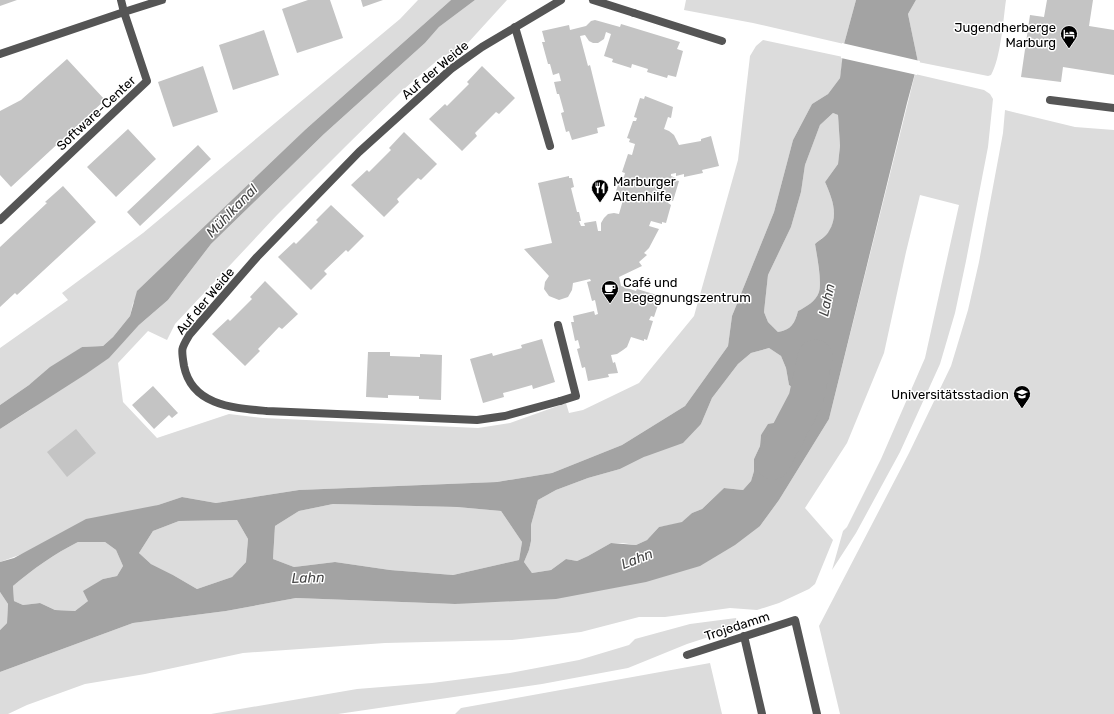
<svg xmlns="http://www.w3.org/2000/svg" width="1114" height="714" viewBox="0 0 1114 714" font-family="Rubik,sans-serif">
	<rect width="100%" height="100%" fill="#fff"/>
	<!-- green -->
	<path fill="#dcdcdc" d="M418 0H451L306 129 133 303 130 316 113 337 103 346 82 347 29 385 0 405V348L68 300 62 293 143 233 400 19Z
		M475 0H507L466 45 440 58 404 89 346 146 277 215 175 324 167 340 148 331 118 363 123 402 157 438 229 414 263 418 478 428 510 423 566 403 569 413 583 410 639 383 694 316 738 160 750 56 756 46 763 40 843 57 840 78 828 94 812 104 793 140 774 212 732 316 728 346 685 406 622 445 552 473 497 482 299 490 216 503 182 497 158 505 0 562V429L30 410 126 339 139 325 168 300 211 244 324 134 425 43 439 27Z
		M686 0H856L844 44 753 23 684 10Z
		M916 0H1006C1003 21 1001 57 991 75L988 76 918 62 908 14Z
		M915 74 984 90 990 94 993 99 988 147 966 261 955 313 940 364 900 452 856 533 832 570 843 531 847 527 881 459 925 358 959 205 920 195 906 252 884 353 847 443 805 508 833 540 815 584 809 589 779 603 757 610 730 608 665 617H639L581 632 512 640 385 643 243 653 145 674 85 684 27 705 8 714H0V672L133 623 226 611 296 598 455 604 760 526 779 500 829 419Z
		M1005 110 1075 127 1114 130V714H840L819 626 909 453 951 366 968 310 979 262 1003 133Z
		M833 113 838 115 840 146 838 164 825 182C832 198 839 215 829 232 826 236 819 240 815 244 817 256 822 281 819 292 816 301 806 307 798 311 795 323 791 330 778 332L768 322 764 312 768 275 791 227 801 192 805 165 820 125Z
		M769 348 781 356 786 368 789 385 802 394C806 408 800 415 789 424L780 422 761 435 760 446 754 459V471L751 481 743 490 724 488 702 509 692 513 682 523 659 527 647 540 636 545 622 543H611L588 556 577 561 566 559 551 570 532 573 524 562 529 550 531 541V525L538 500 556 490 588 478 620 469 644 457 701 424 712 398 738 364 751 353Z
		M333 504 457 507 501 511 522 542 519 560 453 575 390 570 335 562 294 567 273 559 275 526 299 511Z
		M237 520 248 539 246 562 232 577 197 589 173 575 151 564 139 553 153 531 179 521Z
		M78 542H105L116 550 123 566 117 576 103 579 88 601 75 611 55 610 40 603 23 605 14 601 13 586C33 569 54 554 78 542Z
		M0 592 8 604 7 623 0 630Z
		M736 618 738 625 724 632 687 644 628 668 542 684 338 714H211L357 689 432 683 510 673 579 660 629 645 635 639 690 624Z
		M710 663 722 714H455L461 708Z"/>
	<!-- water -->
	<path fill="#a3a3a3" fill-rule="evenodd" d="M451 0H475L439 27 425 43 324 134 211 244 168 300 139 325 109 358 86 374 0 429V405L29 385 50 367 82 347 103 346 113 337 130 316 137 291 306 129Z
		M856 0H916L908 14 918 62 907 103 829 419 779 500 760 526 735 545 700 566 646 582 556 599 455 604 296 598 226 611 133 623 0 672V630L7 623 8 604 0 592V562L14 558 86 519 158 505 182 497 216 503 299 490 497 482 552 473 622 445 685 406 728 346 732 316 774 212 793 140 812 104 828 94 840 78 844 44ZM833 113 838 115 840 146 838 164 825 182C832 198 839 215 829 231 827 236 819 240 815 244 817 256 822 281 819 292 816 301 806 307 798 311 795 323 791 330 778 332L768 322 764 312 768 275 791 227 801 192 805 165 820 125ZM769 348 781 356 786 368 789 385 802 394C806 408 800 415 789 424L780 422 768 424 761 435 760 446 754 459V471L751 481 743 490 724 488 702 509 692 513 682 522 659 527 647 540 636 545 611 543 588 556 577 561 566 559 551 570 532 573 524 562 529 550 531 541V525L538 500 556 490 588 478 620 469 644 457 683 443 701 424 712 398 738 364 751 353ZM333 504 457 507 501 511 522 542 519 560 453 575 390 570 335 562 294 567 273 559 275 526 299 511ZM237 520 248 539 246 562 232 577 197 589 173 575 151 564 139 553 153 531 179 521ZM78 542H105L116 550 123 566 117 576 103 579 83 591 88 601 75 611 55 610 40 603 23 605 14 601 13 586C33 569 54 554 78 542Z"/>
	<!-- pier -->
	<path fill="#fff" d="M842 43 920 61 917 75 841 58Z"/>
	<g fill="none" stroke-linecap="round" stroke-linejoin="round">
		<!-- river -->
		<path stroke="#a3a3a3" stroke-width="35" d="M773 462 806 399 815 357"/>
	</g>
	<!-- building -->
	<path fill="#c4c4c4" d="M0 0H17L0 6Z
		M308 0H330L343 38 297 53 282 9Z
		M361 0H383L363 7Z
		M1047 0H1093L1089 26 1114 30V75L1063 67 1061 82 1021 77 1030 15 1044 17Z
		M595 20 620 27 621 24 680 42 677 49 683 51 676 77 668 75 667 78 647 72 648 69 632 64 631 68 612 62 613 59 604 56 611 34 606 32 604 39 598 43H593L589 41 585 35 580 36 588 66 590 65 605 126 597 128 598 133 572 140 569 131 566 132 561 113 564 112 559 94H557L554 82 561 81 559 73 553 75 550 64H548L542 42H545L542 31 569 25 570 30 586 26 591 21Z
		M264 30 279 75 233 90 219 45Z
		M67 59 105 100 11 187 0 175V111L21 100Z
		M203 66 218 112 173 127 158 82Z
		M482 66 515 98 499 114 496 112 475 133 477 136 462 151 429 119 445 104 447 106 469 84 467 82Z
		M645 96 673 107 671 118 668 117 664 129 669 131 674 135 679 145 701 141V139L711 136 719 166 702 170 703 173 684 177V174L676 176V173L671 174V176L676 178 675 180 679 181 673 201 669 200 668 203 671 205 666 223 662 222V224L651 221 649 226 659 229 649 248 644 253 647 255 639 262 642 266 619 277 621 286 636 291 637 289 657 295 656 297 660 299 654 317 651 316 649 320 653 321 647 340 644 339V341L631 337 627 347 623 350 617 354 611 355 613 363 615 362 618 373 608 374 609 377 588 381 585 367 582 368 577 349 580 348 578 340 575 341 571 322H574L573 316 594 311 595 315 598 314 595 300 592 301 587 282 591 281 590 279 573 283 572 290 568 297 559 300 549 296 544 289 545 282 549 276 524 249 552 243 538 183 569 176V178H572L574 187 571 188 577 212H579L581 221H579L581 226H585L584 223 596 221 598 231H601V223L604 218 608 214 614 213 619 214 623 200 617 198 618 195 615 194 621 176 624 177 625 173 622 172 628 154 632 155 635 144 629 142 630 139 627 138 633 121H636L637 118 634 117 640 98 644 99Z
		M128 129 156 159 116 197 87 167Z
		M404 132 437 164 421 180 418 178 397 199 399 202 384 217 351 185 367 170 369 172 391 150 389 148Z
		M198 145 211 159 140 226 127 212Z
		M63 186 96 222 17 295 15 293 0 307V247L47 203 45 202Z
		M331 205 364 236 348 252 346 250 324 271 327 274 311 290 278 257 294 242 296 244 318 222 316 220Z
		M265 281 298 314 282 329 279 327 258 349 260 351 245 366 212 334 228 319 230 321 252 299 250 297Z
		M542 339 555 382 533 389 532 385 518 389 503 393 504 397 483 403 470 359 492 353 493 356 507 352 522 348 521 345Z
		M368 352H390V356L420 357V354L442 355 441 400 419 399V396L388 395V398L366 397Z
		M153 386 178 413 172 418 169 415 154 429 132 405Z
		M76 429 96 453 67 477 47 452Z"/>
	<g fill="none" stroke-linecap="round" stroke-linejoin="round">
		<!-- lane -->
		<path stroke="#555" stroke-width="8" d="M634 13 722 41
			M515 27 550 146
			M0 54 124 12 147 81 0 220
			M558 325 576 396 560 401
			M744 636 762 714
			M687 655 795 620 817 714"/>
		<!-- street -->
		<path stroke="#555" stroke-width="8" d="M121 0 124 12 162 0
			M593 0 634 13
			M1050 100 1114 108
			M560 401 505 416 477 420 267 411C234 408 192 406 184 366 181 348 181 349 190 334L257 257 359 152 451 69 482 47 561 0"/>
	</g>
	<!-- icons -->
	<defs>
		<symbol id="hotel-pin" viewBox="-11 -11 22 30"><path d="M0 17L-7.5 6A9.5 9.5 0 1 1 7.5 6Z" fill="#000" stroke="#fff"/><path d="M-6-4.5h1.5V1H6V5H4.5V3h-9V5H-6ZM-4 0a1.8 1.8 0 1 1 3.6 0ZM.5 0V-2.5h3Q6-2.5 6 0Z" fill="#fff"/></symbol>
		<symbol id="restaurant-pin" viewBox="-11 -11 22 30"><path d="M0 17L-7.5 6A9.5 9.5 0 1 1 7.5 6Z" fill="#000" stroke="#fff"/><path d="M-5-6h1v4h1v-4h1v4h1v-4h1v5L-1.5 .5V6h-2V.5L-5-1ZM5-6V6H3V1.5H1.5Q1.5-4 5-6Z" fill="#fff"/></symbol>
		<symbol id="cafe-pin" viewBox="-11 -11 22 30"><path d="M0 17L-7.5 6A9.5 9.5 0 1 1 7.5 6Z" fill="#000" stroke="#fff"/><path d="M-5.5-4.5H6V0H3Q3 3.5 0 3.5H-2.5Q-5.5 3.5-5.5 0ZM3-3.2v2h1.7v-2ZM-6 4.5H4V6H-6Z" fill="#fff"/></symbol>
		<symbol id="university-pin" viewBox="-11 -11 22 30"><path d="M0 17L-7.5 6A9.5 9.5 0 1 1 7.5 6Z" fill="#000" stroke="#fff"/><path d="M0-5L7-2L0 1L-7-2ZM-4 1L0 2.5L4 1V4Q0 6-4 4Z" fill="#fff"/></symbol>
	</defs>
	<g fill-rule="evenodd">
		<use href="#hotel-pin" x="1059" y="24" width="20" height="27"/>
		<use href="#restaurant-pin" x="590" y="178" width="20" height="27"/>
		<use href="#cafe-pin" x="600" y="279" width="20" height="27"/>
		<use href="#university-pin" x="1012" y="384" width="20" height="27"/>
	</g>
	<g text-anchor="middle" dominant-baseline="central" stroke-width="3" stroke-linejoin="round" paint-order="stroke">
		<!-- poi labels -->
		<g font-size="13" fill="#000" stroke="#fff" text-anchor="end">
			<text x="1056" y="27">Jugendherberge<tspan x="1056" dy="15">Marburg</tspan></text>
			<text x="613" y="181" text-anchor="start">Marburger<tspan x="613" dy="15">Altenhilfe</tspan></text>
			<text x="623" y="282" text-anchor="start">Café und<tspan x="623" dy="15">Begegnungszentrum</tspan></text>
			<text x="1009" y="394">Universitätsstadion</text>
		</g>
		<!-- street labels -->
		<g font-size="13" fill="#000" stroke="#fff">
			<text transform="translate(435 70) rotate(-40)">Auf der Weide</text>
			<text transform="translate(96 113) rotate(-43)">Software-Center</text>
			<text transform="translate(205 301) rotate(-50)">Auf der Weide</text>
			<text transform="translate(737 626) rotate(-18)">Trojedamm</text>
		</g>
		<!-- water labels -->
		<g font-size="14" font-style="italic" fill="#444" stroke="#fff">
			<text transform="translate(232 211) rotate(-46)">Mühlkanal</text>
			<text transform="translate(827 300) rotate(-78)">Lahn</text>
			<text transform="translate(637 559) rotate(-22)">Lahn</text>
			<text transform="translate(308 578) rotate(-2)">Lahn</text>
		</g>
	</g>
</svg>
